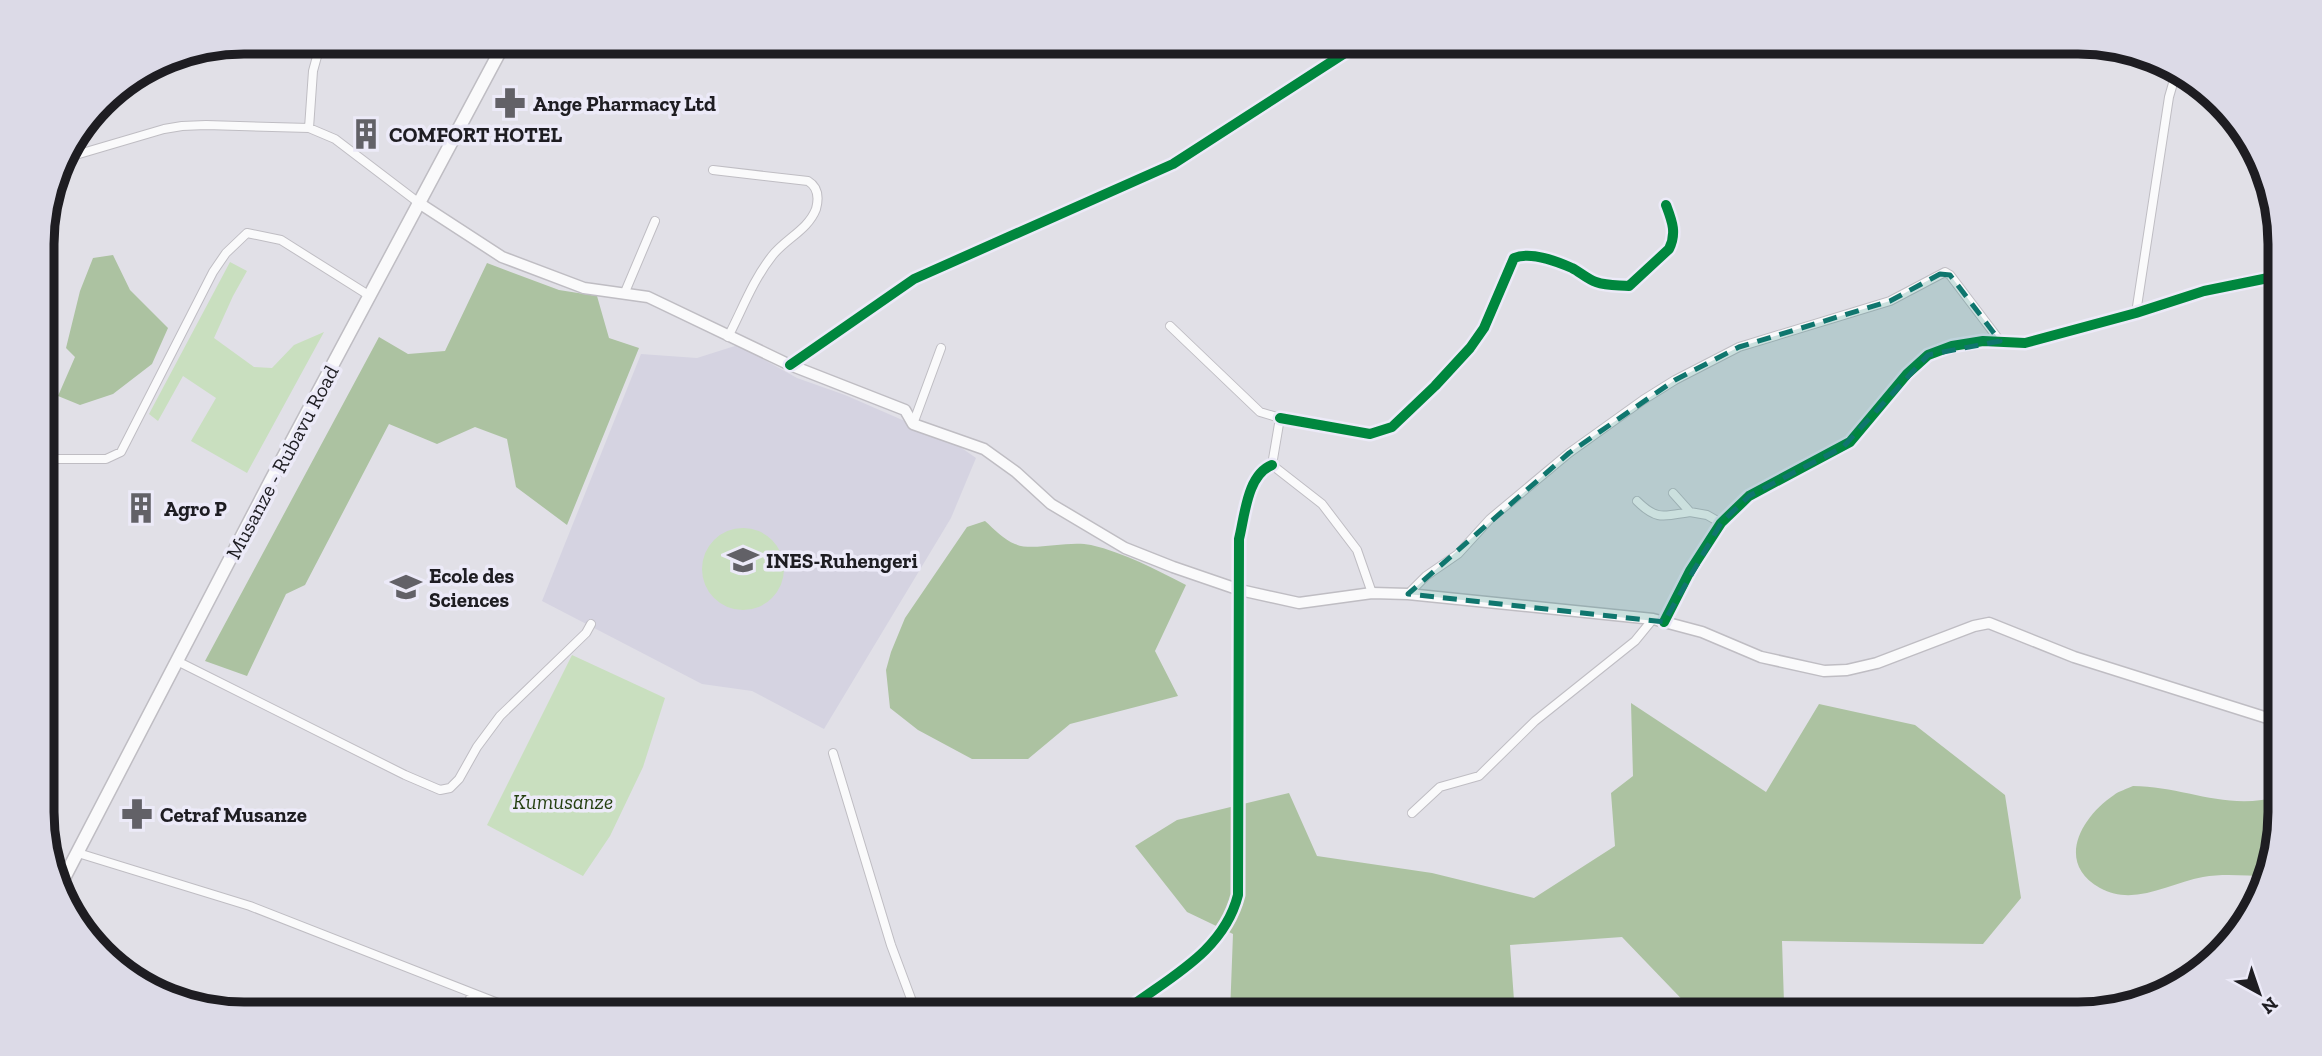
<svg xmlns="http://www.w3.org/2000/svg" width="2322" height="1056" viewBox="0 0 2322 1056" font-family="'Zilla Slab',serif">
	<rect width="100%" height="100%" fill="#e1e0e7"/>
	<!-- built -->
	<path fill="#d5d3e1" d="M738 345 797 378 845 395 953 442 976 458 951 518 824 729 752 691 702 684 542 601 641 354 697 358Z"/>
	<!-- green -->
	<path fill="#c9dfbf" d="M230 262 247 271 233 296 214 338 254 367 272 368 294 345 324 332 247 473 191 441 216 398 183 376 158 421 149 414Z
		M702 569a41 41 0 1 1 82 0a41 41 0 1 1-82 0Z
		M572 655 665 698 643 767 610 836 583 876 487 825Z"/>
	<!-- forest -->
	<path fill="#acc2a1" d="M113 255 130 290 168 328 152 364 113 394 80 405 58 396 75 357 66 348 80 291 93 258Z
		M487 263 559 290 597 296 609 338 639 348 567 525 516 487 507 439 475 427 437 444 389 424 305 585 286 594 247 676 205 661 379 337 408 354 445 351Z
		M985 521C994 529 1004 540 1015 544 1033 552 1067 540 1091 545 1125 553 1155 569 1186 585L1155 651 1178 696 1070 724 1028 759H972L918 730 890 708 886 670 891 652 905 618 967 527Z
		M1631 703 1766 792 1819 704 1915 725 2005 795 2021 898 1983 944 1782 941 1784 1003 1858 1014H1696L1622 937 1510 945 1515 1014H1230L1233 934 1187 912 1135 846 1177 820 1289 793 1317 856 1432 873 1534 898 1615 846 1611 793 1633 776Z
		M2133 786C2184 786 2227 812 2280 796V813L2267 876C2246 876 2224 873 2203 877 2169 883 2134 907 2100 888 2055 863 2081 817 2114 795 2119 791 2127 789 2133 786Z"/>
	<g fill="none" stroke-linecap="round" stroke-linejoin="round">
		<defs>
			<path id="minor" d="M309 128 313 71 321 42
				M67 158 77 136
				M62 159 164 129 182 126 206 125 309 128 335 139 419 203
				M713 170 808 181C818 187 819 198 816 209 808 230 785 239 772 256 753 280 742 310 728 337
				M625 292 655 221
				M2136 313 2169 97 2176 73
				M1170 326 1260 412 1280 418 1272 465 1322 504 1357 550 1372 593
				M790 365 914 279 1173 164 1362 42
				M1280 418 1370 434 1392 427 1435 386 1470 348 1484 328 1514 258C1531 251 1556 261 1572 268 1580 272 1587 279 1596 282 1607 286 1617 285 1629 286L1669 249C1677 233 1672 221 1666 205
				M913 424 941 348
				M43 459H106L121 452 213 272 226 253 247 233 281 240 370 296
				M1673 493 1690 512 1707 515 1721 523
				M1637 501C1657 521 1664 516 1690 512
				M1408 594 1426 576 1458 554 1490 519 1569 453 1643 400 1675 380 1739 347 1890 301 1945 272 1950 275 2000 341
				M1664 622 1690 571 1721 523 1749 496 1850 442 1907 374 1928 355 1952 346 1983 341 2025 343 2136 313 2204 291 2278 276
				M177 661 405 775 440 790 450 788 459 779 477 747 500 716 586 633 591 624
				M833 753 891 945 913 1004 911 1014
				M1412 813 1440 787 1479 776 1535 721 1635 641 1653 619
				M78 853 250 906 526 1014
				M468 1014 471 993
				M1121 1014C1165 979 1223 954 1238 895L1239 539C1245 515 1247 475 1272 465"/>
			<path id="secondary" d="M419 203 502 257 584 288 648 297 790 365 905 410 913 424 984 449 1016 472 1051 504 1125 548 1173 567 1240 590 1299 603 1372 593 1408 594 1653 619 1702 632 1761 657 1824 671 1847 670 1877 663 1974 626 1989 623 2074 657 2280 722"/>
			<path id="trunk" d="M62 882 270 482 505 42"/>
		</defs>
		<!-- minor casing -->
		<use href="#minor" stroke="#bfbdc3" stroke-width="10"/>
		<!-- secondary casing -->
		<use href="#secondary" stroke="#bfbdc3" stroke-width="13"/>
		<!-- trunk casing -->
		<use href="#trunk" stroke="#bfbdc3" stroke-width="15"/>
		<!-- minor -->
		<use href="#minor" stroke="#fafafb" stroke-width="8"/>
		<!-- secondary -->
		<use href="#secondary" stroke="#fafafb" stroke-width="10"/>
		<!-- trunk -->
		<use href="#trunk" stroke="#fafafb" stroke-width="12"/>
		<defs>
			<path id="cycleway" d="M790 365 914 279 1173 164 1362 42
				M1280 418 1370 434 1392 427 1435 386 1470 348 1484 328 1514 258C1531 251 1556 261 1572 268 1580 272 1587 279 1596 282 1607 286 1617 285 1629 286L1669 249C1677 233 1672 221 1666 205
				M1664 622 1690 571 1721 523 1749 496 1850 442 1907 374 1928 355 1952 346 1983 341 2025 343 2136 313 2204 291 2278 276
				M1121 1014C1165 979 1223 954 1238 895L1239 539C1245 515 1247 475 1272 465"/>
		</defs>
		<!-- cycleway casing -->
		<use href="#cycleway" stroke="#eceaf8" stroke-width="15"/>
		<!-- cycleway -->
		<use href="#cycleway" stroke="#00873e" stroke-width="10"/>
	</g>
	<!-- marked area -->
	<path fill="#0f766e" fill-opacity="0.2" stroke="#0f766e" stroke-width="5" stroke-dasharray="14 9" stroke-linejoin="round" d="M1940 274 1950 275 2000 341 1928 355 1843 447 1749 496 1721 523 1664 622 1408 594 1569 453 1675 380 1739 347 1890 301Z"/>
	<!-- icons -->
	<defs>
		<symbol id="pharmacy-bare" viewBox="-9 -9 18 18"><path d="M-2-6h4v4h4v4h-4v4h-4v-4h-4v-4h4Z" fill="#626167" stroke="#eceaf8" stroke-width="2.5" paint-order="stroke"/></symbol>
		<symbol id="building-bare" viewBox="-9 -9 18 18"><path d="M-4-6H4V6H1V3H-1V6H-4ZM-2.5-4.3h1.7v1.8h-1.7ZM.8-4.3h1.7v1.8H.8ZM-2.5-1h1.7V.8h-1.7ZM.8-1h1.7V.8H.8Z" fill="#626167" stroke="#eceaf8" stroke-width="2.5" paint-order="stroke"/></symbol>
		<symbol id="university-bare" viewBox="-9 -9 18 18"><path d="M0-5L7-2L0 1L-7-2ZM-4 1L0 2.5L4 1V4Q0 6-4 4Z" fill="#626167" stroke="#eceaf8" stroke-width="2.5" paint-order="stroke"/></symbol>
		<symbol id="school-bare" viewBox="-9 -9 18 18"><path d="M0-5L7-2L0 1L-7-2ZM-4 1L0 2.5L4 1V4Q0 6-4 4Z" fill="#626167" stroke="#eceaf8" stroke-width="2.5" paint-order="stroke"/></symbol>
	</defs>
	<g fill-rule="evenodd">
		<use href="#pharmacy-bare" x="488" y="81" width="44" height="44"/>
		<use href="#building-bare" x="344" y="112" width="44" height="44"/>
		<use href="#building-bare" x="119" y="486" width="44" height="44"/>
		<use href="#university-bare" x="721" y="538" width="44" height="44"/>
		<use href="#school-bare" x="384" y="565" width="44" height="44"/>
		<use href="#pharmacy-bare" x="115" y="792" width="44" height="44"/>
	</g>
	<g text-anchor="middle" dominant-baseline="central" stroke-width="7" stroke-linejoin="round" paint-order="stroke">
		<!-- poi labels -->
		<g font-size="21" font-weight="bold" fill="#1e1d22" stroke="#eceaf8" text-anchor="start">
			<text x="533" y="103">Ange Pharmacy Ltd</text>
			<text x="389" y="134">COMFORT HOTEL</text>
			<text x="164" y="508">Agro P</text>
			<text x="766" y="560">INES-Ruhengeri</text>
			<text x="429" y="575">Ecole des<tspan x="429" dy="24">Sciences</tspan></text>
			<text x="160" y="814">Cetraf Musanze</text>
		</g>
		<!-- street labels -->
		<g font-size="21" fill="#1e1d22" stroke="#eceaf8">
			<text transform="translate(282 462) rotate(-62)">Musanze - Rubavu Road</text>
		</g>
		<!-- park labels -->
		<g font-size="21" font-style="italic" fill="#254011" stroke="#eceaf8">
			<text x="563" y="801">Kumusanze</text>
		</g>
	</g>
	<!-- crop -->
	<path d="M0 0H2322V1056H0ZM244 54H2078A190 190 0 0 1 2268 244V812A190 190 0 0 1 2078 1002H244A190 190 0 0 1 54 812V244A190 190 0 0 1 244 54Z" fill="#dcdae7" fill-rule="evenodd"/>
	<path fill="none" stroke="#1e1d22" stroke-width="9" d="M244 54H2078A190 190 0 0 1 2268 244V812A190 190 0 0 1 2078 1002H244A190 190 0 0 1 54 812V244A190 190 0 0 1 244 54Z"/>
	<!-- north arrow -->
	<g transform="translate(2259 993) rotate(140)" stroke="#eceaf8" stroke-width="5" paint-order="stroke">
	<path d="M0-5L12 26L0 18L-12 26Z" fill="#1e1d22"/>
	<text y="-10" font-size="19" font-weight="bold" text-anchor="middle" fill="#1e1d22">N</text>
	</g>
</svg>
